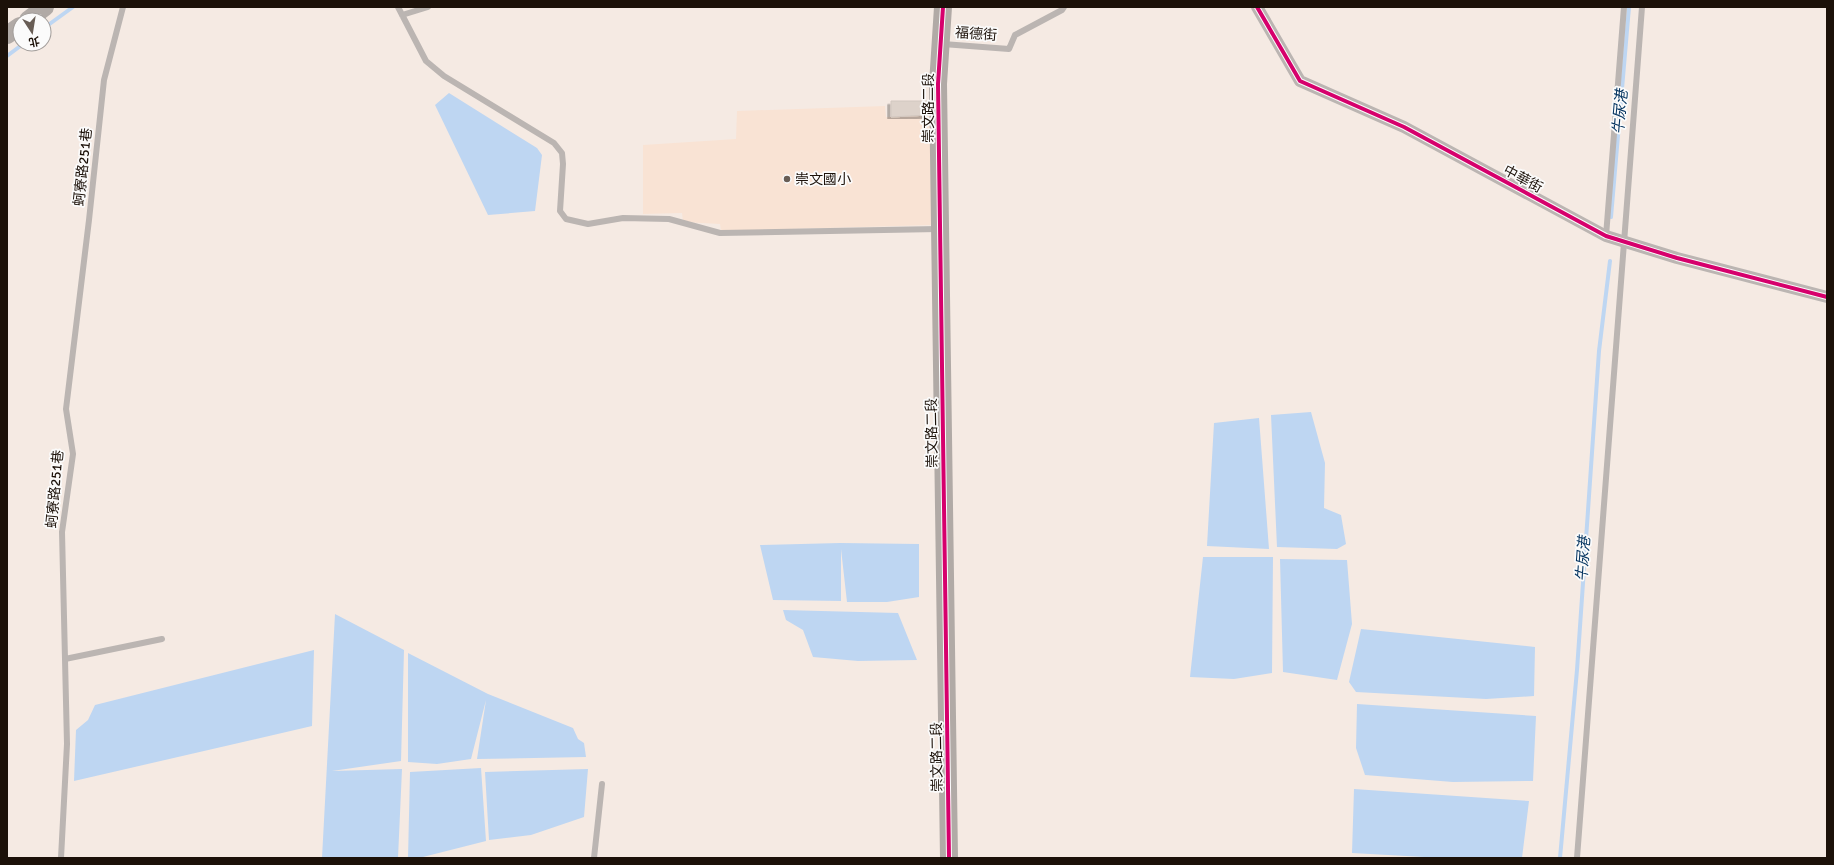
<svg xmlns="http://www.w3.org/2000/svg" width="1834" height="865" viewBox="0 0 1834 865" font-family="Signika,'Noto Sans TC',sans-serif">
	<defs>
		<filter id="shadow"><feDropShadow dx="-3.5" dy="3.5" stdDeviation="0" flood-color="#0004"/></filter>
	</defs>
	<rect width="100%" height="100%" fill="#f5eae3"/>
	<!-- built -->
	<path fill="#f9e3d4" d="M885 106 886 117 929 115 932 225 721 231 720 224 683 222 682 213 643 214V145L736 139 737 111Z"/>
	<!-- water -->
	<path fill="#bed6f2" d="M449 93 537 148 542 155 535 211 488 215 435 105Z
		M1311 412 1325 463 1324 508 1341 515 1346 544 1337 549 1277 547 1271 415Z
		M1259 418 1269 549 1207 546 1214 423Z
		M840 543 919 544V597L887 602H847L841 549V601L773 600 760 545Z
		M1203 557H1273L1272 673 1234 679 1190 677Z
		M1280 559 1347 560 1352 624 1337 680 1283 672Z
		M783 610 898 613 917 660 858 661 813 657 803 630 786 620Z
		M335 614 404 650 401 761 332 771 402 769 398 858H322Z
		M1361 629 1535 647 1534 696 1486 699 1356 692 1349 682Z
		M314 650 312 726 74 781 76 730 88 720 95 705Z
		M408 653 488 694 573 728 578 739 584 743 586 757 477 759 486 700 471 759 437 764 408 762Z
		M1357 704 1536 716 1533 781 1453 782 1365 775 1356 748Z
		M481 768 486 841 419 858H408L410 772Z
		M588 769 584 817 531 835 489 840 485 772Z
		M1354 789 1529 801 1522 858H1442L1352 853Z"/>
	<g fill="none" stroke-linecap="round" stroke-linejoin="round">
		<!-- stream -->
		<path stroke="#bed6f2" stroke-width="4" d="M44 28 73 7
			M7 56 23 44
			M1611 217 1629 7
			M1560 858 1577 670 1599 351 1610 261"/>
	</g>
	<!-- building -->
	<path fill="#ddd2ca" stroke="#d2c7bf" filter="url(#shadow)" d="M891 101H928V115L891 117Z"/>
	<g fill="none" stroke-linecap="round" stroke-linejoin="round">
		<!-- lane -->
		<path stroke="#bbb5b2" stroke-width="6" d="M398 7 426 61 444 76 554 143 562 153 563 164 560 211 566 219 588 224 623 218 669 219 720 233 938 229
			M402 15 428 7
			M943 44 1009 49 1015 35 1062 10 1064 7
			M1606 236 1624 7
			M65 659 162 639
			M61 858 67 744 62 532 73 454 66 409 89 220 104 80 123 7
			M594 858 602 784
			M1577 858 1642 7"/>
		<!-- street -->
		<path stroke="#bbb5b2" stroke-width="12" d="M1257 7 1300 81 1404 127 1606 236 1677 258 1827 297"/>
		<!-- secondary -->
		<path stroke="#b1aaa6" stroke-width="18" d="M943 7 938 84 949 858
			M28 20 45 7
			M7 35 20 26"/>
		<defs>
			<path id="cycleway" d="M943 7 938 84 949 858
				M1257 7 1300 81 1404 127 1606 236 1677 258 1827 297"/>
		</defs>
		<!-- cycleway casing -->
		<use href="#cycleway" stroke="#fbfbfb" stroke-width="6"/>
		<!-- cycleway -->
		<use href="#cycleway" stroke="#d6006c" stroke-width="4"/>
	</g>
	<!-- markers -->
	<circle fill="#685d55" stroke="#fbfbfb" stroke-width="1.5" cx="787" cy="179" r="4"/>
	<g text-anchor="middle" dominant-baseline="central" stroke-width="3.5" stroke-linejoin="round" paint-order="stroke">
		<!-- street labels -->
		<g font-size="14" fill="#1c1109" stroke="#fbfbfb">
			<text transform="translate(976 34) rotate(4)">福德街</text>
			<text transform="translate(928 108) rotate(-90)">崇文路二段</text>
			<text transform="translate(83 167) rotate(-84)">蚵寮路251巷</text>
			<text transform="translate(1523 179) rotate(28)">中華街</text>
			<text transform="translate(932 433) rotate(-91)">崇文路二段</text>
			<text transform="translate(55 489) rotate(-85)">蚵寮路251巷</text>
			<text transform="translate(937 757) rotate(-91)">崇文路二段</text>
		</g>
		<!-- poi labels -->
		<g font-size="14" fill="#1c1109" stroke="#fbfbfb" text-anchor="start">
			<text x="795" y="179">崇文國小</text>
		</g>
		<!-- water labels -->
		<g font-size="15" font-style="italic" fill="#01315e" stroke="#fbfbfb">
			<text transform="translate(1620 112) rotate(-85)">牛尿港</text>
			<text transform="translate(1583 559) rotate(-86)">牛尿港</text>
		</g>
	</g>
	<!-- border -->
	<rect width="1834" height="865" fill="none" stroke="#1c1109" stroke-width="16"/>
	<!-- north arrow -->
	<g transform="translate(32 32) rotate(168)"><circle r="19" fill="#fbfbfb" stroke="#a29d9a"/>
	<path d="M0-3L7 15L0 10L-7 15Z" fill="#685d55"/>
	<text y="-6" font-size="11" font-weight="bold" text-anchor="middle" fill="#1c1109">北</text>
	</g>
</svg>
